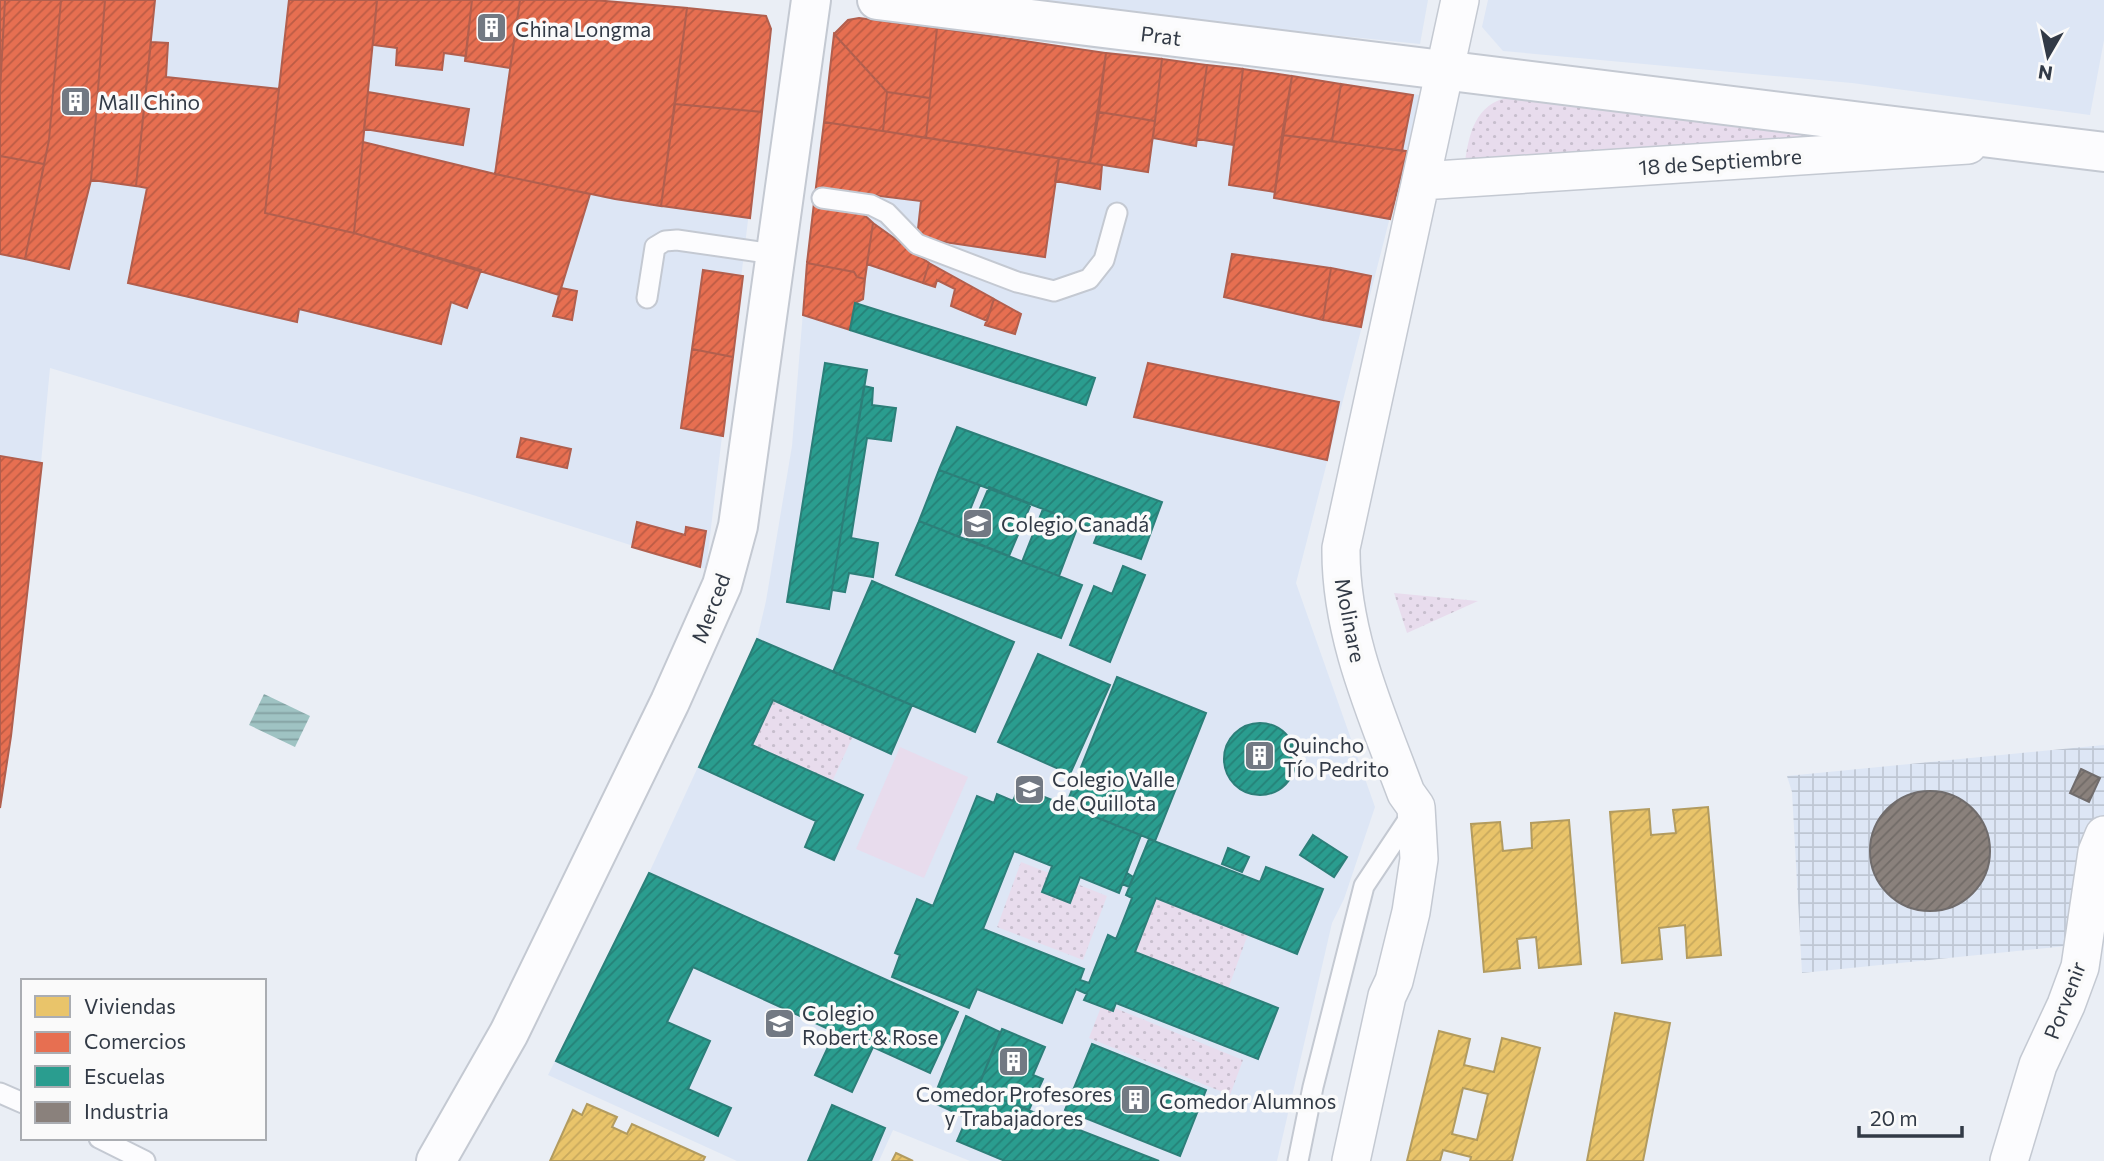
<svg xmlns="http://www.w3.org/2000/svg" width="2104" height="1161" viewBox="0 0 2104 1161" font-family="Commissioner,sans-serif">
	<defs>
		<pattern id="industrial-grid" width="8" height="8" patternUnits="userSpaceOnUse" patternTransform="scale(1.75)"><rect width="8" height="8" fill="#dde6f5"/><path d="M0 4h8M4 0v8" fill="none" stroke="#bec6d3"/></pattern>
		<pattern id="grass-dots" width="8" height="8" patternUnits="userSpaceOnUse" patternTransform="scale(1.75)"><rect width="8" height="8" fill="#e8dced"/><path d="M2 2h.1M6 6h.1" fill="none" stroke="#c7becd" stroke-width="1.8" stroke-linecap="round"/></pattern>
		<pattern id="water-rules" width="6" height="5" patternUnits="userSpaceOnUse" patternTransform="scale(1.75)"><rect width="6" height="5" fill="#9fc3c3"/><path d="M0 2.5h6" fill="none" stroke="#829fa0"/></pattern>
		<pattern id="homes-hatch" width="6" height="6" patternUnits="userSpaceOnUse" patternTransform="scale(1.75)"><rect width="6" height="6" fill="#e9c46a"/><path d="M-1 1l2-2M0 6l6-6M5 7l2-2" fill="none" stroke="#c8a95d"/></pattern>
		<pattern id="shops-hatch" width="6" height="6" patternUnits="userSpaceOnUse" patternTransform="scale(1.75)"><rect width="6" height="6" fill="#e76f51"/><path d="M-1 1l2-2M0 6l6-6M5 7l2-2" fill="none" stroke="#bc5c45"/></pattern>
		<pattern id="schools-hatch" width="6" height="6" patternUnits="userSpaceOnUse" patternTransform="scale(1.75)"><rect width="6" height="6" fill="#2a9d8f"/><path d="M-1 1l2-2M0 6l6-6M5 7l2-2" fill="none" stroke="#258177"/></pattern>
		<pattern id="industry-hatch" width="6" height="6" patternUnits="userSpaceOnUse" patternTransform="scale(1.75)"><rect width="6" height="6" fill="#8a817c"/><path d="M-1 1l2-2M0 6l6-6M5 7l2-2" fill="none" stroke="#716b67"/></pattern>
	</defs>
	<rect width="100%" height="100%" fill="#eaeef5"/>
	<!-- built -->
	<path fill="#dde6f5" d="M0 0H594L766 16 771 29 706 569 473 495 50 368 31 568 0 808Z
		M990 0H1428L1420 44Z
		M1488 0H2104V40L2090 115 1852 83 1503 51 1482 27Z
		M859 18 1106 53 1243 69 1419 95 1407 151 1296 583 1375 807 1344 899 1332 923 1277 1161H970L893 1130 879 1161H737L548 1075 649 873 757 639 766 601 792 446 807 263 834 34 848 20Z"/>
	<!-- industrial -->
	<path fill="url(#industrial-grid)" d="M2104 745V832L2086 944 1802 973 1792 792 1787 776Z"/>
	<!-- grass -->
	<path fill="url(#grass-dots)" d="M1517 96 1806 133 1805 145 1465 162C1470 127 1478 100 1517 96Z
		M1394 593 1478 601 1407 633Z
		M773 700 853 736 832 782 752 745Z
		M1021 862 1049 873 1042 892 1077 884 1107 896 1083 960 997 927Z
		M1156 898 1248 934 1228 989 1135 952Z
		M1101 1007 1113 1011 1115 1008 1243 1060 1230 1095 1089 1038Z"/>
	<!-- park -->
	<path fill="#e8dced" d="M900 747 968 777 924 878 856 849Z"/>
	<!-- water -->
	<path fill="url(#water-rules)" d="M264 694 310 716 295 747 249 725Z"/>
	<!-- homes -->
	<path fill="url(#homes-hatch)" stroke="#b29b5f" stroke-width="2" fill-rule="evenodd" d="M1708 807 1721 955 1687 958 1685 925 1659 928 1662 959 1622 963 1610 812 1649 809 1651 835 1676 833 1673 810Z
		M1569 820 1581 964 1539 968 1536 937 1517 939 1520 968 1484 972 1471 824 1500 822 1503 851 1532 848 1531 823Z
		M1615 1013 1670 1023 1643 1161H1587Z
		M1439 1031 1470 1039 1464 1065 1494 1072 1502 1038 1540 1048 1512 1161H1470L1471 1157 1443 1150 1440 1161H1407ZM1463 1088 1488 1094 1477 1140 1452 1134Z
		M587 1104 617 1117 612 1127 627 1134 632 1124 705 1157 703 1161H550L573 1110 582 1115Z
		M896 1153 913 1161H892Z"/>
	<!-- shops -->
	<path fill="url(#shops-hatch)" stroke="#b15f4e" stroke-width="2" d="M0 0H5L0 92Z
		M5 0H61L49 140 44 164 0 156V92Z
		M61 0H105L91 180 69 269 25 259 49 140Z
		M105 0H155L136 186 91 180Z
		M289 0H377L354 233 265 213Z
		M377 0H472L466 56 444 53 442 70 396 65 397 48 373 45Z
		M472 0H520L510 68 465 61Z
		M520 0H594L687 8 661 206 615 199 495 174Z
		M687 8 766 16 771 29 762 112 675 104Z
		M859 18 937 28 930 98 887 92 834 34 848 20Z
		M937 28 1106 53 1090 163 926 138Z
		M834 34 887 92 883 131 824 122Z
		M151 42 168 43 166 77 279 89 265 213 354 233 481 270 467 308 451 302 441 344 299 309 297 322 128 283 147 188 136 186Z
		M1106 53 1162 59 1155 121 1099 112Z
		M1162 59 1207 65 1196 146 1153 138Z
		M1207 65 1243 69 1234 145 1197 139Z
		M1243 69 1292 76 1275 192 1229 185Z
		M1292 76 1341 84 1332 141 1282 135Z
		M1341 84 1413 95 1402 151 1332 141Z
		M368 92 469 109 463 145 364 129Z
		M887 92 930 98 926 138 883 131Z
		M675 104 762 112 750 218 661 206Z
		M1099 112 1155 121 1148 172 1090 163Z
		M824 122 1059 158 1045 257 917 238 921 201 823 189 821 203H814Z
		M1282 135 1407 151 1390 219 1274 198Z
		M363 142 495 174 590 194 559 295 354 233Z
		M0 156 44 164 25 259 0 254Z
		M1059 158 1102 165 1100 189 1055 181Z
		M814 203 861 212 873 223 865 279 857 277 854 272 807 263Z
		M873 223 929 263 923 283 867 264Z
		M1232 254 1331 268 1323 320 1224 297Z
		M807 263 854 272 857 277 865 279 863 299 855 303 850 330 803 315Z
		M929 263 994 299 987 321 951 306 955 289 937 280 935 287 923 283Z
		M1331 268 1371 276 1361 327 1323 320Z
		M703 270 743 276 733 357 692 349Z
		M561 288 577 291 572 320 553 316Z
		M994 299 1021 314 1015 334 985 325Z
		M692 349 733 357 723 436 681 428Z
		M1148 363 1339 402 1327 460 1134 417Z
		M521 438 571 449 567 468 517 457Z
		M0 456 42 463 11 736 0 808Z
		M637 522 685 535 686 527 706 531 700 567 632 547Z"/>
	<!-- schools -->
	<path fill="url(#schools-hatch)" stroke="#2c7f79" stroke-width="2" d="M855 303 1095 378 1086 405 850 330Z
		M825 363 867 370 829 609 787 602Z
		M864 386 873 388 872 405 896 408 891 441 867 438 851 538 878 543 873 577 849 573 845 592 832 590Z
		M957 427 1162 502 1141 559 1094 543 1099 530 939 470Z
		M939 470 980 485 959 537 919 521Z
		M989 487 1031 504 1009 556 967 539Z
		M1043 509 1079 523 1059 576 1022 562Z
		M919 521 1082 585 1061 638 896 575Z
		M1123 566 1145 575 1110 662 1070 645 1094 586 1112 594Z
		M872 581 1014 642 975 732 833 672Z
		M757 639 912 705 891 754 773 700 752 745 863 795 834 860 805 847 816 821 699 767Z
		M1038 654 1110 685 1070 774 998 742Z
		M1117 677 1206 713 1155 841 1066 805Z
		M1224 759a36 36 0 1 1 72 0a36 36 0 1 1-72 0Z
		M1019 787 1141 835 1119 893 1080 877 1070 903 1042 892 1052 866 1014 851 983 929 1084 969 1080 980 1089 983 1108 935 1116 939 1132 898 1126 895 1149 839 1260 882 1266 867 1323 889 1297 954 1156 898 1135 952 1278 1008 1258 1059 1116 1003 1113 1011 1084 1000 1087 994 1076 989 1062 1023 977 989 969 1008 892 977 900 955 895 953 917 899 933 906 977 796 994 803 997 794 1013 801Z
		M1313 835 1347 857 1334 877 1300 855Z
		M1228 848 1249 857 1242 872 1222 864Z
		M649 873 958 1012 930 1073 873 1047 852 1092 815 1075 835 1032 693 967 667 1022 710 1041 688 1089 731 1108 718 1136 556 1061Z
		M1127 873 1133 877 1129 887 1122 884Z
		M966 1016 1000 1032 977 1090 1159 1161H1005L957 1141 967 1118 932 1102Z
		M1002 1029 1045 1047 1033 1075 1043 1079 1029 1110 977 1090Z
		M1092 1044 1206 1090 1180 1156 1065 1110Z
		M832 1105 885 1128 871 1161H808Z"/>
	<!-- industry -->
	<path fill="url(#industry-hatch)" stroke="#706c6c" stroke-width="2" d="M2081 769 2100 778 2089 802 2070 793Z
		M1870 851a60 60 0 1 1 120 0a60 60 0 1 1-120 0Z"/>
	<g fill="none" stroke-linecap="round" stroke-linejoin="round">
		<defs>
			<path id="service" d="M822 198 871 205 887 213 917 244 1017 282 1054 291 1089 279 1104 260 1117 213
				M647 298 655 247 665 241 677 240 774 254
				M0 1093 23 1103
				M99 1138 145 1161
				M1298 1161 1313 1087 1364 886 1414 811"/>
			<path id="minor" d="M1421 181 1968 145
				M1351 1161 1387 996 1394 981 1411 912 1419 859 1416 807 1406 793C1376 713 1340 634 1341 548L1460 0
				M2009 1161 2038 1065 2066 1005 2080 967 2097 852 2104 835"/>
			<path id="tertiary" d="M877 0 2104 152"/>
			<path id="secondary" d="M436 1161 509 1033 670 702 722 585 738 526 811 0"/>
		</defs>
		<!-- service casing -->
		<use href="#service" stroke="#c4c9d2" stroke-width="23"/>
		<!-- minor casing -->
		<use href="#minor" stroke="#c4c9d2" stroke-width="40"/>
		<!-- tertiary casing -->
		<use href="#tertiary" stroke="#c4c9d2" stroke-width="42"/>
		<!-- secondary casing -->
		<use href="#secondary" stroke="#c4c9d2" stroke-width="42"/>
		<!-- service -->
		<use href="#service" stroke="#fcfcfe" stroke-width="19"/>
		<!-- minor -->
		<use href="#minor" stroke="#fcfcfe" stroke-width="37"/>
		<!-- tertiary -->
		<use href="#tertiary" stroke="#fcfcfe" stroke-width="38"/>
		<!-- secondary -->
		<use href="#secondary" stroke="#fcfcfe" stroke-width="38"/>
	</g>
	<!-- icons -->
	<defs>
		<symbol id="building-square" viewBox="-11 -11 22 22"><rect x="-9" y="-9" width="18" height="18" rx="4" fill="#727983" stroke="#fafafa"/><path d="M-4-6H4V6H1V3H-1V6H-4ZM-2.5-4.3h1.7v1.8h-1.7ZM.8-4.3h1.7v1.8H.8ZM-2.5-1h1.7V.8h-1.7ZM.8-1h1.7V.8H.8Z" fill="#fff"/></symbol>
		<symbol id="school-square" viewBox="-11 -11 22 22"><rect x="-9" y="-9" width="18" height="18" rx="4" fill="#727983" stroke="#fafafa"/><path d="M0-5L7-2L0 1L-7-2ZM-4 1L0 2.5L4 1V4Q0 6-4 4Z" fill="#fff"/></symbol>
	</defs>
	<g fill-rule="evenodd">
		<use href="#building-square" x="474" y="10" width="35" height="35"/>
		<use href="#building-square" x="58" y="84" width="35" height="35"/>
		<use href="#school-square" x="960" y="506" width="35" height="35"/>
		<use href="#building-square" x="1242" y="738" width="35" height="35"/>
		<use href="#school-square" x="1012" y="772" width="35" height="35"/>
		<use href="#school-square" x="762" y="1006" width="35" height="35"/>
		<use href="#building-square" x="996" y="1044" width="35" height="35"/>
		<use href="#building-square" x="1118" y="1082" width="35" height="35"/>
	</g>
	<g text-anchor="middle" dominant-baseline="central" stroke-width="7" stroke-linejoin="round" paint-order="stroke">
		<!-- poi labels -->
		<g font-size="21" fill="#323a46" stroke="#fafafa" text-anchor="start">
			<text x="515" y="28">China Longma</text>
			<text x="98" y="101">Mall Chino</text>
			<text x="1001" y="523">Colegio Canadá</text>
			<text x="1283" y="744">Quincho<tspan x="1283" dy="24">Tío Pedrito</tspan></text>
			<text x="1052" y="778">Colegio Valle<tspan x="1052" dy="24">de Quillota</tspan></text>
			<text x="802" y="1012">Colegio<tspan x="802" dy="24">Robert &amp; Rose</tspan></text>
			<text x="1014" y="1093" text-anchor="middle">Comedor Profesores<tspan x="1014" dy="24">y Trabajadores</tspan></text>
			<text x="1159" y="1100">Comedor Alumnos</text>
		</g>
		<!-- street labels -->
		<g font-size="21" fill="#323a46" stroke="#fafafa">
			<text transform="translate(1161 35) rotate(7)">Prat</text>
			<text transform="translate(1720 161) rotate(-4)">18 de Septiembre</text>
			<text transform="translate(710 608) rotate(-69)">Merced</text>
			<text transform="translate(1351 620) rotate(79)">Molinare</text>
			<text transform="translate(2064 1000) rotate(-69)">Porvenir</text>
		</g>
	</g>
	<!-- legend -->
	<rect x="21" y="979" width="245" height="161" fill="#fafafa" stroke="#aaadb2" stroke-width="2"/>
	<rect x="35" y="996" width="35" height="21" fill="#e9c46a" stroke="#aaadb2" stroke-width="2"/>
	<text x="84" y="1014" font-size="21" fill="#323a46">Viviendas</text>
	<rect x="35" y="1032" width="35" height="21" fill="#e76f51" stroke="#aaadb2" stroke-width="2"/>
	<text x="84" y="1049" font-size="21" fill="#323a46">Comercios</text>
	<rect x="35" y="1066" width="35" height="21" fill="#2a9d8f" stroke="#aaadb2" stroke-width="2"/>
	<text x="84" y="1084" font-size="21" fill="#323a46">Escuelas</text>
	<rect x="35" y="1102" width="35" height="21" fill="#8a817c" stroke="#aaadb2" stroke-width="2"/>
	<text x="84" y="1119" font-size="21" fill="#323a46">Industria</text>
	<!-- north arrow -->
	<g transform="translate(2048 56) rotate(189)" stroke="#fafafa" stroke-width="5" paint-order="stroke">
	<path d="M0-5L12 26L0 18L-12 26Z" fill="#323a46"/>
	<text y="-10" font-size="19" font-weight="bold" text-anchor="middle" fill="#323a46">N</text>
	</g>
	<!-- scale -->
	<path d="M1859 1126v10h103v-10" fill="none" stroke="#323a46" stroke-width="3.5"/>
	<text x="1870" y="1126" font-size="21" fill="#323a46" stroke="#fafafa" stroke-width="5" paint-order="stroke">20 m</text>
</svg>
